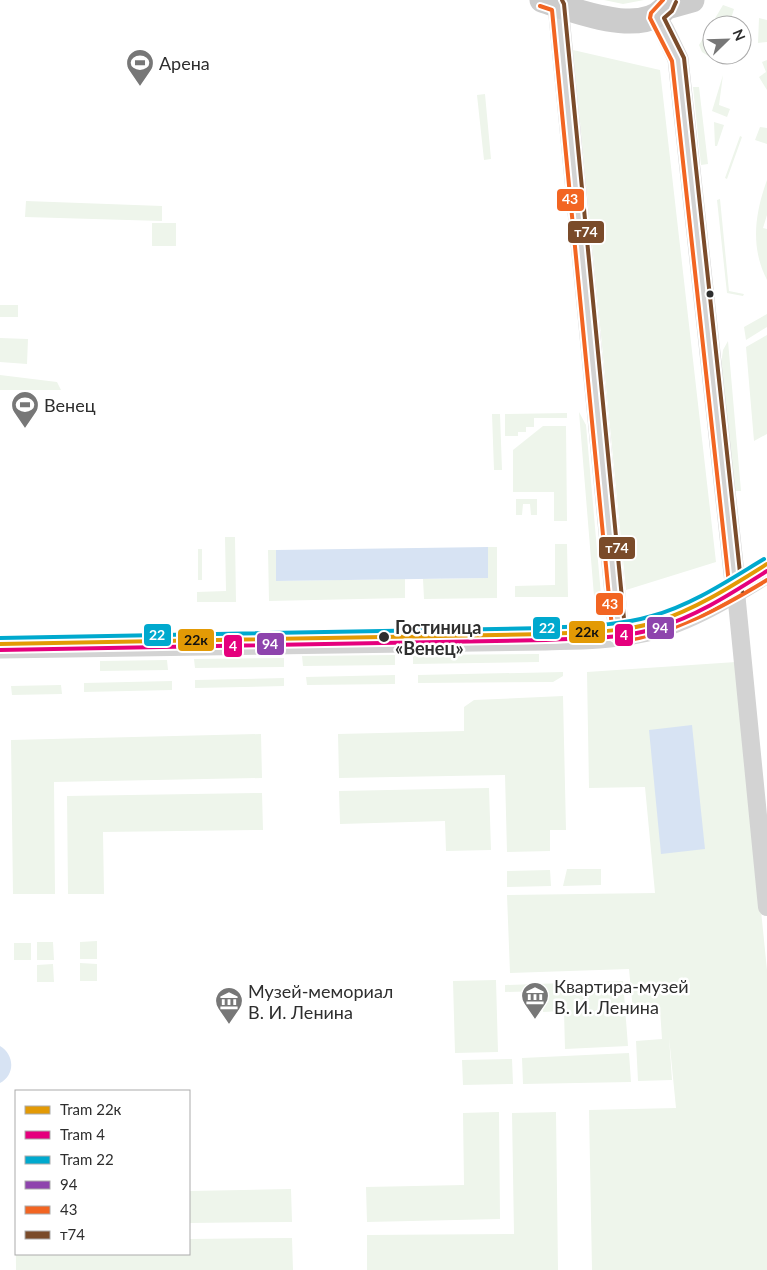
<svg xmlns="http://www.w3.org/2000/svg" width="767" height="1270" viewBox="0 0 767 1270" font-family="Lato,sans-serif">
	<rect width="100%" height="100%" fill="#fff"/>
	<!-- green -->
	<path fill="#eef5eb" d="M604 0H644L623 4Z
		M723 5 734 9 729 25H712V55H716L710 57 702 52 699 45Z
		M759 18 767 20V42L758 43Z
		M573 50 660 70 716 562 626 590Z
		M767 60V90L759 77 766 72 762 62Z
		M723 75 719 105 730 109 727 117 712 111Z
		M693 87H699L708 164 701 165Z
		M485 94 491 159 484 160 477 95Z
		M714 122 724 125 717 146H715Z
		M760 127 767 128V144L755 140Z
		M740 136 742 137 727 179 725 178Z
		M767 180V215L763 228 767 229V280C750 247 755 213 767 180Z
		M720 199 729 291 744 294 743 296 727 293 717 200Z
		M26 201 162 206V221L25 217Z
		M152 223H176V246H152Z
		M0 305H18V317H0Z
		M767 314V327L746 340 744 327Z
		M767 335V434L754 441 746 347Z
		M0 338 28 339 27 364 0 362Z
		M728 341 741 491H733L721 364 723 350Z
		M0 375 57 382 61 390H0Z
		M579 412 586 425 601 595 594 596Z
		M567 413V418H534V427H526V432H518V436H505V414Z
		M492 414H500L502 470H494Z
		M543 426H566L567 521H554V492H513V450Z
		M516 499H537V515H531L530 504H523L522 515H516Z
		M225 537H235L236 602H197V592L226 591Z
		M555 544H567L568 597H515V586L555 585Z
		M488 547H497V598L424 599 423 579 488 578Z
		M198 549H202V580H198Z
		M268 550H276L277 581 405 579V598L269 601Z
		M539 654V662L413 664V655Z
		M395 655V665L303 666 302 656Z
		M284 658V667L195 668 194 659Z
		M167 660 168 670 100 671V661Z
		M736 662 767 970V1270H592L589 1110 676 1108 669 1037 672 1080 638 1081 636 1041 662 1039 660 1009 633 1011 629 969 510 973 507 895 655 893 645 787 589 788 587 672Z
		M563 672V676L553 682 418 683V675Z
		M395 675V684L307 685 306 677Z
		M284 678V686L195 688V680Z
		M172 681V690L84 692V683Z
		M61 685 62 694 12 695 11 686Z
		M563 696 566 830H550V851L507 852 505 775 339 778 338 734 464 731V707L474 700Z
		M261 734 262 778 54 782 55 894H13L11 740Z
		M489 788 491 850 446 851 445 821 340 824 339 791Z
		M262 793 263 830 103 832 104 894H68L67 796Z
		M567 869H601V885L563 886Z
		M550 870 551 886 507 887V871Z
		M97 941V959H80V942Z
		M37 942H53L54 960H37Z
		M14 943H31V960H14Z
		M80 963 97 964V981H80Z
		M53 964 54 982H37V965Z
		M496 980 498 1052 455 1053 453 981Z
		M623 981 628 1046 565 1049 564 1011 543 1012V991L505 992V985Z
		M629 1053 631 1082 523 1084 522 1058Z
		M512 1059 513 1084 463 1085 462 1060Z
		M499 1112 500 1219 367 1222 366 1187 464 1185 463 1113Z
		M556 1112 558 1270H367V1235L514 1234 512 1113Z
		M15 1141 16 1254H189V1239L292 1238 293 1270H16Z
		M291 1189 292 1222 189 1223V1191Z"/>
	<!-- water -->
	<path fill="#d7e3f3" d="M488 547V578L276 581V550Z
		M692 725 705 849 661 854 649 730Z
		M0 1046C15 1055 15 1075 0 1083Z"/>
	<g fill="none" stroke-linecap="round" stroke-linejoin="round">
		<!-- minor -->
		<path stroke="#d3d3d3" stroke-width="18" d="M736 592 767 907"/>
		<!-- tertiary -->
		<path stroke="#d3d3d3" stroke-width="21" d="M558 5 619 636
			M656 17 664 30 678 59 736 592
			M0 648 546 640C576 639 608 639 638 633 684 625 728 597 767 573"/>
		<!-- secondary -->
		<path stroke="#ccc" stroke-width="25" d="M542 0C574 10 651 42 670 0
			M667 7 692 0"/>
		<defs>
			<path id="bus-1" d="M0 648 546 640C582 639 618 638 653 630 694 619 731 595 767 573"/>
			<path id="bus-2" d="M663 0 651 13 650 18 672 61 730 593
				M540 6 552 10 613 638 619 642C673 634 721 608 767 580"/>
			<path id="bus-3" d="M562 0 564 4 625 629C676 620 720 594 764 568
				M676 2 672 11 664 18 684 58 742 591"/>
		</defs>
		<!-- bus-1 casing -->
		<use href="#bus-1" stroke="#fff" stroke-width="8"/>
		<!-- bus-2 casing -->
		<use href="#bus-2" stroke="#fff" stroke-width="8"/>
		<!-- bus-3 casing -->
		<use href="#bus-3" stroke="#fff" stroke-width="8"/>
		<!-- bus-1 -->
		<use href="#bus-1" stroke="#8e44ad" stroke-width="4"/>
		<!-- bus-2 -->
		<use href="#bus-2" stroke="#f26522" stroke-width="4"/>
		<!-- bus-3 -->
		<use href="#bus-3" stroke="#7a4b2a" stroke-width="4"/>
		<defs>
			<path id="tram-1" d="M0 644 546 634C582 632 621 633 656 622 696 609 732 586 767 564"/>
			<path id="tram-2" d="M0 650 546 640C583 638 622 639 657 628 697 616 732 593 767 571"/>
			<path id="tram-3" d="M0 638 546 628C581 626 618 626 652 616 692 605 729 580 764 559"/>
		</defs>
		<!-- tram-1 casing -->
		<use href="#tram-1" stroke="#fff" stroke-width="8"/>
		<!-- tram-2 casing -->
		<use href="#tram-2" stroke="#fff" stroke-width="8"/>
		<!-- tram-3 casing -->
		<use href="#tram-3" stroke="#fff" stroke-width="8"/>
		<!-- tram-1 -->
		<use href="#tram-1" stroke="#e39a05" stroke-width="4"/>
		<!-- tram-2 -->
		<use href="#tram-2" stroke="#e5007d" stroke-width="4"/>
		<!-- tram-3 -->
		<use href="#tram-3" stroke="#00a9ce" stroke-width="4"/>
	</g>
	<!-- icons -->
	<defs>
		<symbol id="stadium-pin" viewBox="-11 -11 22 30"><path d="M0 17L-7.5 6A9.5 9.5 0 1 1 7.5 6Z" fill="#777" stroke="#fff"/><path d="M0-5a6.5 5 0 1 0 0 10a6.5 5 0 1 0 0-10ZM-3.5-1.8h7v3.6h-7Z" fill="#fff"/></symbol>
		<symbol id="museum-pin" viewBox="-11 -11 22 30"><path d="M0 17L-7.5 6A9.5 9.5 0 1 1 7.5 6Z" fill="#777" stroke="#fff"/><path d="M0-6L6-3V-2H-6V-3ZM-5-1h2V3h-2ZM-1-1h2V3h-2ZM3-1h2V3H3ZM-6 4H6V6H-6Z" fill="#fff"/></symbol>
	</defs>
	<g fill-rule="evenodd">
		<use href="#stadium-pin" x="124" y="47" width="32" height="43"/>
		<use href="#stadium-pin" x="9" y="389" width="32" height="43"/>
		<use href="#museum-pin" x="519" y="980" width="32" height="43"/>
		<use href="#museum-pin" x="213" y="985" width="32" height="43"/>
	</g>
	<!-- markers -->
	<g fill="#2e2e2e" stroke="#fff" stroke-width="2">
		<circle cx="710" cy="294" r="4.5"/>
		<circle cx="384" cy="637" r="6"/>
	</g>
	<g text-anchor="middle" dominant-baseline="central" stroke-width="5" stroke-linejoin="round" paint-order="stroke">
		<!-- poi labels -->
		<g font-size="18" fill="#2e2e2e" stroke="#fff" text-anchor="start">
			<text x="159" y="63">Арена</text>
			<text x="44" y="405">Венец</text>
			<text x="554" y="986">Квартира-музей<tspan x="554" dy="21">В. И. Ленина</tspan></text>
			<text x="248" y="991">Музей-мемориал<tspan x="248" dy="21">В. И. Ленина</tspan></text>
		</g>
		<!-- stop labels -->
		<g font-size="18" font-weight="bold" fill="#2e2e2e" stroke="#fff" text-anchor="start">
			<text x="395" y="627">Гостиница<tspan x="395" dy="21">«Венец»</tspan></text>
		</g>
	</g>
	<g stroke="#fff" stroke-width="2">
		<rect x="556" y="188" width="29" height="24" rx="5" fill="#f26522"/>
		<rect x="567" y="220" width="38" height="24" rx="5" fill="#7a4b2a"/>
		<rect x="598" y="536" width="38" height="24" rx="5" fill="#7a4b2a"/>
		<rect x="595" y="592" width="29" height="24" rx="5" fill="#f26522"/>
		<rect x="646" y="616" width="29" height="24" rx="5" fill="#8e44ad"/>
		<rect x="532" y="616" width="29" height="24" rx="5" fill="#00a9ce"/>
		<rect x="568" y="620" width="38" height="24" rx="5" fill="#e39a05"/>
		<rect x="614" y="623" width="20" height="24" rx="5" fill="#e5007d"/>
		<rect x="143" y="623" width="29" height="24" rx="5" fill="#00a9ce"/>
		<rect x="177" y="628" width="38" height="24" rx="5" fill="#e39a05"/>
		<rect x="256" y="632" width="29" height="24" rx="5" fill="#8e44ad"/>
		<rect x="223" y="634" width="20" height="24" rx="5" fill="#e5007d"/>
	</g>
	<g font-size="14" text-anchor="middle" font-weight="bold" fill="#fff">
		<text x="570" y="204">43</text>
		<text x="586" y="237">т74</text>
		<text x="617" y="553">т74</text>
		<text x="610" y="609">43</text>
		<text x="660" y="633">94</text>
		<text x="547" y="633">22</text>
		<text x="624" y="640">4</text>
		<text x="157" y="640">22</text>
		<text x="270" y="649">94</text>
		<text x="233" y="651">4</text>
	</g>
	<g font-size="14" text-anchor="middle" font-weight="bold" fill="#111">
		<text x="587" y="637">22к</text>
		<text x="196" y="645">22к</text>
	</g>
	<!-- legend -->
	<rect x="15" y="1090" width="175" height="165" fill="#ffffff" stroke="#ababab"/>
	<rect x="25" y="1106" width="25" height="8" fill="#e39a05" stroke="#ababab"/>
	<text x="60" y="1115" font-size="15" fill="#2e2e2e">Tram 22к</text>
	<rect x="25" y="1131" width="25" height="8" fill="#e5007d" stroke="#ababab"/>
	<text x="60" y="1140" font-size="15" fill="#2e2e2e">Tram 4</text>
	<rect x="25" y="1156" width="25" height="8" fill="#00a9ce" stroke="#ababab"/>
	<text x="60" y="1165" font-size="15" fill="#2e2e2e">Tram 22</text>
	<rect x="25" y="1181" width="25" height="8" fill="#8e44ad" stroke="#ababab"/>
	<text x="60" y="1190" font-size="15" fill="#2e2e2e">94</text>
	<rect x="25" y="1206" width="25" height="8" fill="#f26522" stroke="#ababab"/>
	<text x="60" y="1215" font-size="15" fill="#2e2e2e">43</text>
	<rect x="25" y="1231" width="25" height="8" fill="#7a4b2a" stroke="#ababab"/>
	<text x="60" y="1240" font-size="15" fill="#2e2e2e">т74</text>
	<!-- north arrow -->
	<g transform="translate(727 40) rotate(67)"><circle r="24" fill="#ffffff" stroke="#ababab"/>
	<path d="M0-4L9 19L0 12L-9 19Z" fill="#777777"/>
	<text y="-8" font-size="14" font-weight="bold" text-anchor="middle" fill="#2e2e2e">N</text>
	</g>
</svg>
